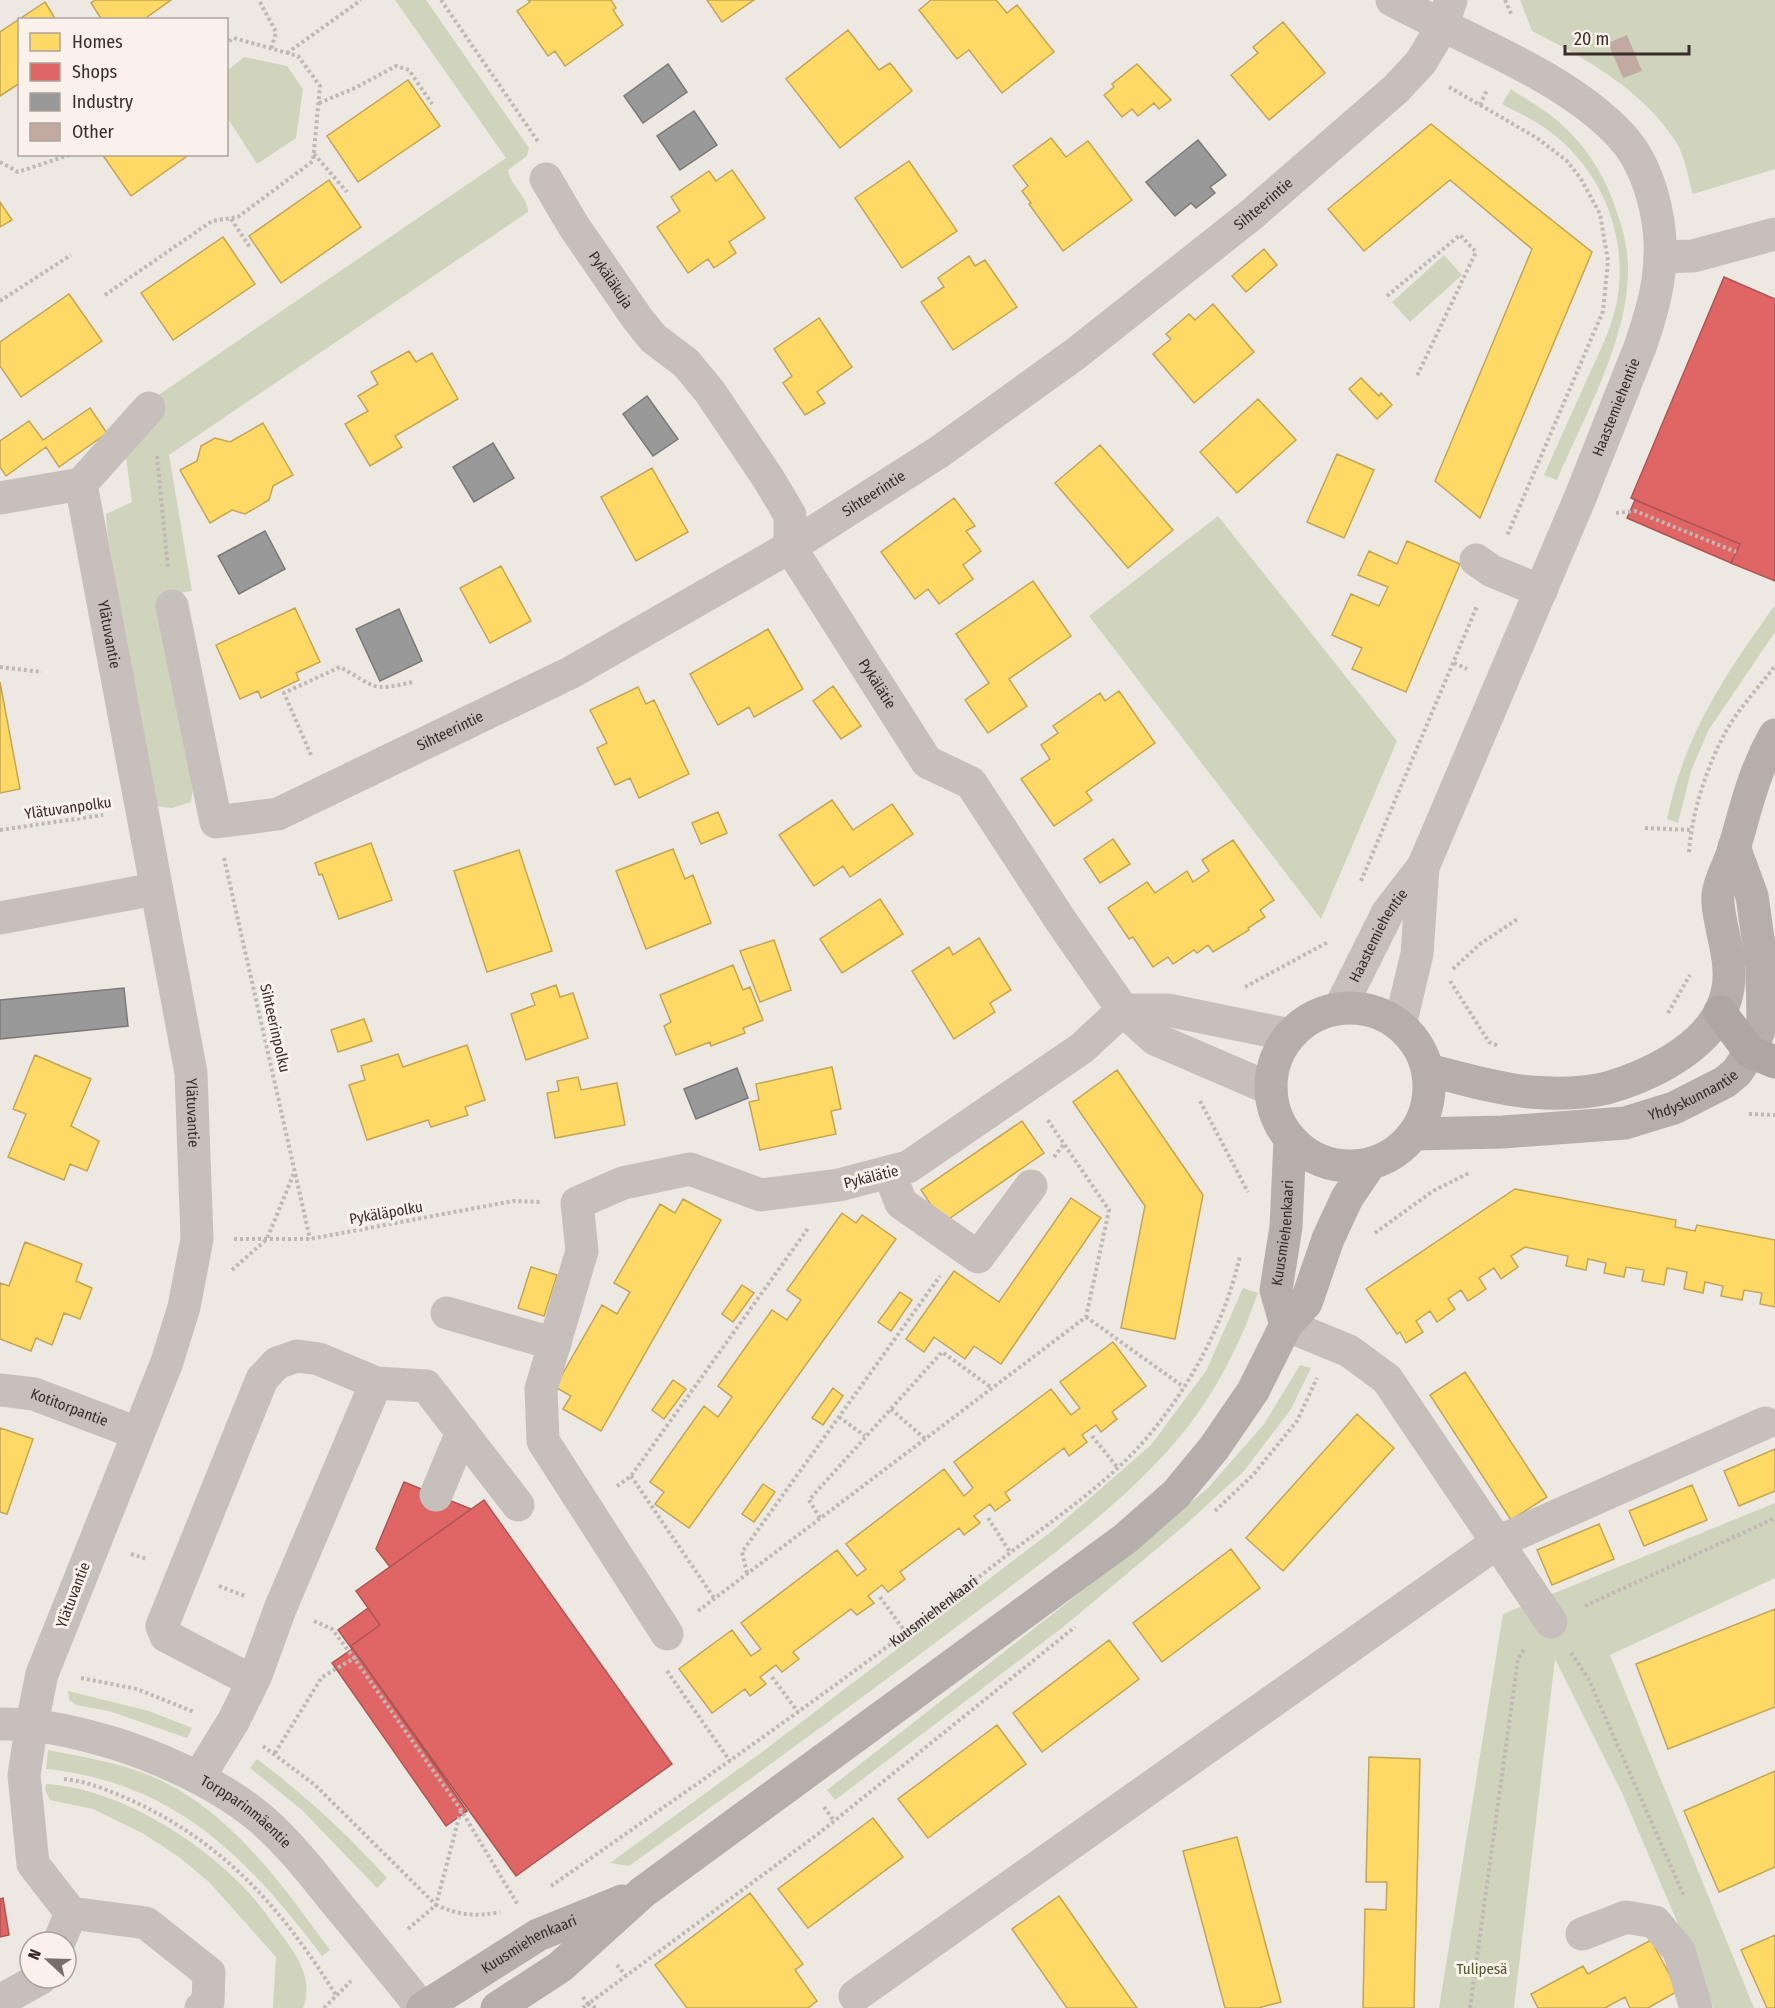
<svg xmlns="http://www.w3.org/2000/svg" width="1775" height="2008" viewBox="0 0 1775 2008" font-family="'Fira Sans Condensed',sans-serif">
	<rect width="100%" height="100%" fill="#eee8e2"/>
	<!-- green -->
	<path fill="#d1d4bc" d="M395 0H426L529 148 527 156 508 170C510 186 528 196 528 212L169 455 192 591 162 596 194 783 191 802 172 808 154 806 107 531 106 514 132 502 125 451 157 396 506 158Z
		M1520 0H1775V169L1693 194C1688 178 1685 156 1676 142 1644 91 1584 57 1532 31Z
		M244 57 287 66 303 89 296 138 257 164 227 117V71Z
		M1511 89C1527 100 1546 110 1560 123 1584 144 1602 171 1613 201 1621 223 1628 245 1628 268 1629 338 1584 417 1557 480L1544 475C1558 443 1573 411 1587 379 1598 355 1610 332 1616 306 1631 236 1600 163 1539 124 1527 116 1514 111 1502 104Z
		M1444 255 1462 275 1410 322 1392 302Z
		M1218 516 1397 741 1321 919 1089 616Z
		M1775 605V632L1708 731 1691 771 1678 823 1667 819C1685 733 1725 675 1775 605Z
		M1243 1288 1258 1293C1241 1342 1218 1388 1186 1429 1132 1498 1042 1563 971 1616 858 1701 744 1784 629 1866L610 1863 766 1749 1052 1531 1151 1445 1206 1371Z
		M1300 1365 1311 1368 1291 1409 1244 1471 1184 1526 1062 1628 835 1800 827 1790 1091 1584 1208 1488 1264 1424Z
		M1775 1503V1578L1610 1655 1754 2008H1714L1622 1793 1555 1659 1514 2008H1439L1503 1614Z
		M68 1691 149 1711 192 1728 187 1738 109 1711 76 1705 69 1700Z
		M48 1750C82 1757 118 1762 151 1776 231 1810 280 1883 330 1950L322 1956C248 1858 175 1782 46 1769Z
		M257 1759C306 1796 346 1833 387 1878L377 1888 302 1810 250 1768Z
		M46 1784C118 1788 202 1841 250 1894 260 1905 269 1918 278 1930 295 1953 315 1978 303 2008H273L276 1957 209 1882 179 1857 144 1834 93 1809 50 1800 45 1790Z"/>
	<!-- homes -->
	<path fill="#ffd966" stroke="#c4a554" stroke-width="1.5" d="M95 0H171L143 20H102L91 3Z
		M528 0H611L616 8 613 10 623 25 565 66 555 51 548 56 517 11 530 2Z
		M707 0H754L722 22Z
		M931 0H996L1007 13 1017 5 1054 52 1002 93 969 50 957 59 919 10Z
		M45 2 56 20H20V83L0 96V32Z
		M1283 22 1325 73 1269 120 1231 75 1258 53 1253 47Z
		M848 30 879 70 890 63 912 91 840 148 786 79Z
		M1137 64 1171 100 1159 109 1154 103 1138 116 1132 109 1122 117 1104 95 1114 87 1112 84Z
		M408 80 440 126 358 182 327 136Z
		M1431 124 1592 252 1480 518 1435 481 1532 249 1450 180 1364 251 1328 209Z
		M1051 138 1066 157 1088 141 1132 200 1063 251 1029 204 1031 203 1022 191 1028 186 1013 166Z
		M102 154H190L131 196Z
		M909 161 957 231 902 268 855 198Z
		M732 170 765 218 729 242 736 253 714 268 708 259 688 273 657 227 680 211 671 197 709 171 716 181Z
		M329 180 361 227 281 283 249 236Z
		M0 202 12 220 0 227Z
		M223 237 255 284 173 340 141 293Z
		M1264 249 1277 265 1246 292 1232 276Z
		M969 256 975 266 985 260 1017 307 953 350 921 302 944 287 938 278Z
		M69 294 102 341 21 397 0 366V342Z
		M1213 304 1254 352 1194 403 1153 354 1171 339 1166 334 1189 314 1195 320Z
		M819 318 852 367 817 392 825 403 805 415 783 383 792 376 774 349Z
		M409 351 416 362 432 353 458 399 395 436 402 447 370 466 345 424 368 411 358 396 378 384 371 372Z
		M1361 378 1379 396 1381 393 1392 405 1377 419 1349 389Z
		M1258 399 1296 440 1237 493 1200 452Z
		M90 408 107 433 59 467 46 447 6 476 0 467V441L29 421 43 440Z
		M263 423 293 475 273 486 269 500 245 514 232 510 210 523 180 470 197 461 201 446 215 438 230 442Z
		M1100 445 1173 530 1128 568 1055 483Z
		M1337 454 1374 470 1344 538 1307 522Z
		M652 468 688 532 636 561 601 497Z
		M954 498 975 526 966 531 981 551 963 565 973 579 939 604 928 589 915 599 881 552Z
		M1407 541 1460 564 1406 692 1352 669 1362 648 1332 635 1351 594 1379 606 1388 587 1358 575 1369 551 1397 564Z
		M501 566 531 621 490 643 460 588Z
		M1033 581 1071 636 1009 679 1027 706 988 733 965 700 989 683 956 634Z
		M295 608 320 662 296 673 299 680 261 698 258 691 240 699 216 645Z
		M768 629 803 689 754 717 749 707 718 725 690 674Z
		M0 682 20 789 0 793Z
		M833 686 861 726 841 739 813 701Z
		M638 687 646 704 654 700 689 774 639 798 630 778 615 785 597 748 607 743 590 710Z
		M1119 691 1155 743 1086 792 1092 800 1054 826 1021 779 1050 759 1041 745 1058 733 1053 726 1100 693 1105 701Z
		M832 800 853 830 892 804 913 834 850 877 843 866 814 886 779 835Z
		M718 812 727 833 701 844 692 823Z
		M1113 839 1130 864 1100 883 1084 859Z
		M1233 840 1274 900 1260 910 1265 917 1248 928 1249 930 1213 952 1208 945 1197 953 1194 950 1173 964 1168 957 1153 967 1133 937 1129 939 1108 908 1147 882 1155 893 1187 871 1193 882 1209 871 1202 860Z
		M371 843 392 900 339 919 322 874 319 875 315 863Z
		M673 849 685 879 693 875 711 923 646 949 616 871Z
		M519 850 552 951 487 972 454 871Z
		M880 899 903 934 842 973 820 939Z
		M979 938 1011 990 990 1003 995 1012 954 1039 912 971 949 947 953 955Z
		M774 940 791 990 760 1002 740 951Z
		M733 965 743 990 750 987 763 1020 743 1028 745 1033 711 1046 710 1042 676 1055 664 1026 671 1022 660 995Z
		M556 985 560 997 573 993 588 1038 526 1060 511 1014 535 1005 531 994Z
		M364 1019 372 1041 338 1052 331 1030Z
		M467 1045 485 1100 465 1107 468 1115 431 1127 428 1120 367 1140 349 1085 365 1080 361 1066 398 1054 403 1067Z
		M35 1055 91 1079 71 1126 99 1141 87 1171 70 1164 64 1180 8 1157 26 1114 13 1109Z
		M832 1067 841 1109 831 1111 836 1134 760 1150 749 1102 759 1100 756 1084Z
		M1117 1070 1203 1195 1175 1339 1121 1328 1145 1206 1073 1102Z
		M578 1077 581 1090 617 1083 625 1125 555 1138 547 1093 559 1091 557 1081Z
		M1022 1121 1044 1153 943 1223 921 1190Z
		M1515 1189 1676 1220 1675 1227 1695 1231 1697 1225 1775 1240V1307L1760 1304 1762 1293 1744 1290 1742 1300 1721 1296 1723 1286 1705 1282 1703 1293 1684 1289 1687 1272 1667 1268 1664 1285 1642 1281 1644 1270 1626 1267 1624 1277 1604 1273 1606 1263 1588 1259 1586 1270 1566 1266 1568 1256 1525 1247 1511 1256 1518 1267 1501 1279 1494 1268 1479 1278 1486 1289 1468 1301 1461 1290 1448 1299 1455 1309 1437 1322 1430 1311 1416 1321 1423 1332 1406 1343 1400 1332 1397 1334 1366 1289Z
		M1071 1198 1101 1218 1001 1364 974 1346 965 1359 934 1337 924 1352 906 1339 954 1271 999 1302Z
		M683 1199 721 1220 601 1431 563 1409 571 1396 555 1387 602 1305 617 1314 630 1292 614 1283 660 1204 675 1213Z
		M842 1213 856 1223 862 1215 896 1239 689 1528 655 1504 664 1492 650 1482 704 1406 718 1417 732 1397 718 1386 772 1310 787 1320 801 1300 787 1290Z
		M25 1242 82 1264 76 1281 92 1288 80 1319 64 1313 52 1345 36 1338 31 1351 0 1339V1283L9 1286Z
		M531 1267 557 1275 544 1316 518 1308Z
		M742 1285 754 1293 733 1322 722 1314Z
		M900 1292 912 1300 891 1331 878 1322Z
		M1113 1342 1146 1386 1112 1412 1117 1419 1101 1432 1096 1425 1082 1435 1087 1442 1069 1456 1064 1448 1005 1493 1010 1500 995 1511 990 1504 974 1516 980 1523 964 1535 959 1528 900 1572 905 1579 888 1592 882 1585 868 1596 874 1603 857 1615 851 1609 793 1652 799 1659 782 1672 776 1665 760 1677 766 1684 750 1696 745 1689 712 1713 679 1669 732 1630 751 1656 761 1649 741 1623 837 1550 857 1576 866 1569 846 1544 944 1469 964 1496 973 1488 954 1462 1051 1389 1071 1415 1080 1408 1060 1382Z
		M1465 1372 1547 1497 1511 1520 1430 1395Z
		M673 1380 686 1389 664 1419 652 1410Z
		M833 1388 843 1396 823 1425 812 1418Z
		M1357 1414 1394 1448 1283 1571 1246 1538Z
		M0 1428 33 1439 7 1514 0 1512Z
		M1775 1449V1491L1739 1506 1724 1471Z
		M763 1484 775 1492 754 1522 742 1514Z
		M1692 1485 1707 1520 1644 1546 1629 1511Z
		M1599 1524 1614 1559 1552 1585 1537 1550Z
		M1231 1549 1260 1588 1162 1662 1133 1623Z
		M1775 1609V1707L1668 1749 1636 1664Z
		M1109 1640 1139 1679 1042 1752 1013 1713Z
		M997 1725 1026 1764 928 1838 898 1799Z
		M1369 1757 1420 1759 1414 2008H1363L1365 1909 1386 1910 1387 1882H1366Z
		M1775 1771V1867L1719 1892 1684 1811Z
		M873 1818 903 1857 808 1928 778 1889Z
		M1237 1837 1281 2002 1258 2008H1225L1183 1851Z
		M750 1893 803 1964 795 1970 817 2001 808 2008H687L655 1965Z
		M1059 1896 1137 2008H1067L1012 1929Z
		M1775 1935V2008H1767L1741 1950Z
		M1651 1940 1678 1991 1648 2008H1630L1625 1997 1605 2008H1538L1531 1994 1583 1966 1588 1974Z"/>
	<!-- shops -->
	<path fill="#e06666" stroke="#ae5554" stroke-width="1.5" d="M1724 277 1775 299V581L1731 563 1740 544 1631 498Z
		M1635 500 1740 544 1731 563 1627 518Z
		M404 1482 471 1509 390 1567 376 1549Z
		M484 1500 672 1764 516 1876 351 1646 380 1625 356 1591Z
		M368 1608 380 1625 351 1646 352 1649 338 1630Z
		M351 1646 467 1811 446 1826 332 1663 352 1649Z
		M3 1898 9 1935 0 1937V1899Z"/>
	<!-- industry -->
	<path fill="#999" stroke="#7c7877" stroke-width="1.5" d="M668 64 687 92 643 123 624 96Z
		M694 111 717 145 680 170 657 136Z
		M1198 140 1226 175 1210 187 1215 193 1196 208 1191 203 1175 216 1146 182Z
		M647 396 678 439 653 456 623 414Z
		M493 443 514 478 474 502 453 467Z
		M265 531 285 569 239 594 218 556Z
		M399 609 422 661 380 681 356 629Z
		M124 988 128 1026 0 1039V1000Z
		M737 1068 748 1098 696 1119 684 1089Z"/>
	<!-- building -->
	<path fill="#c2aaa3" d="M1627 35 1642 71 1623 78 1608 43Z"/>
	<g fill="none" stroke-linecap="round" stroke-linejoin="round">
		<!-- path -->
		<g stroke="#c0b8b4" stroke-width="4" stroke-dasharray="3 3" stroke-linecap="butt">
			<path d="M441 0 539 143"/>
			<path d="M1505 0 1512 16"/>
			<path d="M260 2 276 32 271 49"/>
			<path d="M287 53 361 0"/>
			<path d="M1449 87 1537 138 1567 161 1581 179 1600 214 1608 261 1603 311 1507 536"/>
			<path d="M319 103 355 88 396 66 409 70 432 104"/>
			<path d="M1480 105 1487 90"/>
			<path d="M314 154 347 192"/>
			<path d="M0 162 18 172 72 154"/>
			<path d="M231 219 251 249"/>
			<path d="M105 295 212 221 238 217 313 161 320 86 298 56 234 38 226 43"/>
			<path d="M1387 296 1460 235 1476 252 1416 378"/>
			<path d="M0 301 71 255"/>
			<path d="M157 456 168 568"/>
			<path d="M1616 513 1635 511 1736 552"/>
			<path d="M1454 663 1467 669"/>
			<path d="M0 667 42 672"/>
			<path d="M311 755 284 693 340 667C377 687 370 692 413 682"/>
			<path d="M1645 828 1691 830"/>
			<path d="M0 830 103 815"/>
			<path d="M1689 852C1692 812 1706 769 1725 733 1738 709 1759 687 1775 666"/>
			<path d="M224 858 310 1239"/>
			<path d="M1361 881 1477 606"/>
			<path d="M1453 969 1480 944 1519 918"/>
			<path d="M1450 981 1489 1042 1499 1046"/>
			<path d="M1245 987 1328 942"/>
			<path d="M1668 1013 1690 975"/>
			<path d="M1200 1101 1248 1192"/>
			<path d="M1749 1114 1775 1115"/>
			<path d="M1054 1157 1064 1144"/>
			<path d="M1375 1233 1433 1191 1469 1173"/>
			<path d="M234 1239H310L513 1201 541 1202"/>
			<path d="M232 1270 267 1239 294 1173"/>
			<path d="M1086 1317 1184 1387"/>
			<path d="M891 1409 925 1439"/>
			<path d="M839 1417 865 1436"/>
			<path d="M1092 1436 1117 1467"/>
			<path d="M631 1476 714 1598"/>
			<path d="M617 1486 631 1476 809 1227"/>
			<path d="M1215 1511 1253 1475 1297 1421 1317 1378"/>
			<path d="M820 1518 809 1500 942 1352 992 1388"/>
			<path d="M988 1518 1010 1552"/>
			<path d="M131 1554 147 1559"/>
			<path d="M747 1573 742 1552 940 1276"/>
			<path d="M219 1586 245 1596"/>
			<path d="M880 1597 906 1633"/>
			<path d="M1585 1606 1775 1518"/>
			<path d="M698 1611 1086 1317 1109 1210 1047 1119"/>
			<path d="M314 1621 332 1629 354 1658 461 1810 518 1905"/>
			<path d="M1571 1653 1588 1678 1684 1896"/>
			<path d="M667 1671 730 1761"/>
			<path d="M772 1677 798 1712"/>
			<path d="M81 1678 137 1689 194 1712"/>
			<path d="M263 1746 315 1785 436 1905 461 1810"/>
			<path d="M275 1753 322 1677 358 1656"/>
			<path d="M64 1779C88 1781 115 1793 137 1803 229 1847 283 1911 336 1995"/>
			<path d="M824 1807 834 1821"/>
			<path id="s1" d="M551 1886C700 1782 850 1678 993 1566 1046 1524 1107 1486 1150 1434 1193 1382 1225 1321 1240 1256"/>
			<path d="M408 1929 436 1905C459 1915 475 1917 500 1912"/>
			<path d="M617 1965 626 1976"/>
			<path d="M583 1997 588 2004 818 1834 1075 1627"/>
			<path d="M324 2008 351 1981"/>
			<path d="M583 2008 588 2004 596 2008"/>
			<path d="M1470 2008 1518 1659 1524 1649"/>
		</g>
		<!-- minor -->
		<g stroke="#c7bfbb" stroke-width="33">
			<path id="s2" d="M546 179 573 225 637 318 653 338 686 363 710 392 768 478 790 515V547L927 762 971 783 1061 921 1123 1010 1082 1048 908 1167 839 1185 761 1195 690 1169 623 1183 577 1203 582 1251 541 1389 543 1441 667 1634"/>
			<path d="M1660 257 1693 256 1775 234"/>
			<path id="s3" d="M81 484 191 1073 197 1239 184 1307 167 1362 42 1674 32 1723 24 1775 33 1864 71 1913 146 1923 209 1973 208 2002 201 2008"/>
			<path d="M0 498 81 484 149 408"/>
			<path d="M1476 560 1492 571 1541 591"/>
			<path id="s4" d="M172 606 216 822 278 814 570 673 790 547 939 452 1074 355 1160 287 1251 215 1396 89 1421 62 1442 27 1451 0"/>
			<path d="M0 918 155 889"/>
			<path id="s5" d="M1340 1008 1388 912 1423 867 1580 498 1640 347C1650 318 1659 289 1660 258 1662 219 1649 167 1623 138 1569 77 1464 39 1392 0"/>
			<path d="M1123 1010 1155 1039 1271 1089"/>
			<path d="M1123 1010H1168L1290 1035"/>
			<path d="M1400 1025 1417 954 1423 867"/>
			<path d="M889 1172 901 1203 978 1257 1031 1186"/>
			<path d="M447 1313 555 1344"/>
			<path d="M1286 1325 1349 1351 1387 1379 1551 1622"/>
			<path id="s6" d="M0 1390 34 1394 137 1433"/>
			<path d="M436 1495 462 1432"/>
			<path d="M252 1681 166 1636 162 1626 262 1379 277 1363 297 1356 319 1359 376 1383"/>
			<path id="s7" d="M0 1724C41 1723 80 1733 120 1745 170 1762 219 1784 260 1818 287 1841 311 1871 333 1899 363 1935 393 1972 422 2008"/>
			<path d="M199 1777 234 1720 256 1675 280 1609 376 1383 426 1386 518 1505"/>
			<path d="M1582 1934 1626 1917 1655 1922 1679 1951 1696 2008"/>
			<path d="M59 1942 71 1913"/>
			<path d="M855 1996 1498 1542 1765 1423"/>
			<path d="M0 2001 41 1978"/>
		</g>
		<!-- major -->
		<g stroke="#b6aeaa" stroke-width="33">
			<circle cx="1350" cy="1087" r="79"/>
			<path d="M1428 1070C1461 1078 1496 1089 1530 1092 1555 1094 1583 1094 1607 1088 1655 1074 1720 1042 1728 988 1733 960 1720 930 1718 903 1716 889 1727 868 1732 855 1746 811 1751 777 1775 735"/>
			<path id="s8" d="M1414 1134 1503 1132 1625 1123 1674 1108 1725 1082 1737 1072 1750 1052 1763 1021 1762 967 1752 896 1734 847"/>
			<path id="s9" d="M1286 1325 1276 1290 1286 1227 1290 1140"/>
			<path id="s10" d="M423 2008 538 1935 622 1901"/>
			<path d="M497 2008 560 1967 643 1892 1126 1538 1176 1494 1214 1448 1253 1391 1286 1325 1306 1303 1328 1239 1347 1198 1370 1164"/>
		</g>
		<!-- highway -->
		<path stroke="#ada6a1" stroke-width="33" d="M1720 1012 1750 1052 1775 1062"/>
	</g>
	<g text-anchor="middle" dominant-baseline="central" stroke-width="6" stroke-linejoin="round" paint-order="stroke">
		<!-- street labels -->
		<g font-size="15" fill="#392c29" stroke="#faf1ea">
			<text stroke="none"><textPath href="#s4" startOffset="1446">Sihteerintie</textPath></text>
			<text stroke="none"><textPath href="#s2" startOffset="120">Pykäläkuja</textPath></text>
			<text stroke="none"><textPath href="#s5" startOffset="663">Haastemiehentie</textPath></text>
			<text stroke="none"><textPath href="#s4" startOffset="960">Sihteerintie</textPath></text>
			<text stroke="none"><textPath href="#s3" startOffset="153">Ylätuvantie</textPath></text>
			<text stroke="none"><textPath href="#s2" startOffset="612">Pykälätie</textPath></text>
			<text stroke="none"><textPath href="#s4" startOffset="474">Sihteerintie</textPath></text>
			<text transform="translate(68 808) rotate(-8)">Ylätuvanpolku</text>
			<text stroke="none"><textPath href="#s5" startOffset="82">Haastemiehentie</textPath></text>
			<text transform="translate(275 1028) rotate(77)">Sihteerinpolku</text>
			<text stroke="none"><textPath href="#s8" startOffset="285">Yhdyskunnantie</textPath></text>
			<text stroke="none"><textPath href="#s3" startOffset="639">Ylätuvantie</textPath></text>
			<text transform="translate(871 1177) rotate(-14)">Pykälätie</text>
			<text transform="translate(386 1213) rotate(-10)">Pykäläpolku</text>
			<text stroke="none"><textPath href="#s9" startOffset="94">Kuusmiehenkaari</textPath></text>
			<text stroke="none"><textPath href="#s6" startOffset="72">Kotitorpantie</textPath></text>
			<text transform="translate(73 1595) rotate(-69)">Ylätuvantie</text>
			<text stroke="none"><textPath href="#s1" startOffset="471">Kuusmiehenkaari</textPath></text>
			<text stroke="none"><textPath href="#s7" startOffset="266">Torpparinmäentie</textPath></text>
			<text stroke="none"><textPath href="#s10" startOffset="124">Kuusmiehenkaari</textPath></text>
		</g>
		<!-- park labels -->
		<g font-size="15" fill="#4c582c" stroke="#faf1ea">
			<text x="1482" y="1969">Tulipesä</text>
		</g>
	</g>
	<!-- legend -->
	<rect x="18" y="18" width="210" height="138" fill="#faf1ea" stroke="#ada29d" stroke-width="1.5"/>
	<rect x="30" y="33" width="30" height="18" fill="#ffd966" stroke="#ada29d" stroke-width="1.5"/>
	<text x="72" y="48" font-size="18" fill="#392c29">Homes</text>
	<rect x="30" y="63" width="30" height="18" fill="#e06666" stroke="#ada29d" stroke-width="1.5"/>
	<text x="72" y="78" font-size="18" fill="#392c29">Shops</text>
	<rect x="30" y="93" width="30" height="18" fill="#999999" stroke="#ada29d" stroke-width="1.5"/>
	<text x="72" y="108" font-size="18" fill="#392c29">Industry</text>
	<rect x="30" y="123" width="30" height="18" fill="#c2aaa3" stroke="#ada29d" stroke-width="1.5"/>
	<text x="72" y="138" font-size="18" fill="#392c29">Other</text>
	<!-- north arrow -->
	<g transform="translate(48 1960) rotate(292)"><circle r="28" fill="#faf1ea" stroke="#ada29d" stroke-width="1.5"/>
	<path d="M0-4.5L10 22L0 15L-10 22Z" fill="#786e6a"/>
	<text y="-9" font-size="16" font-weight="bold" text-anchor="middle" fill="#392c29">N</text>
	</g>
	<!-- scale -->
	<path d="M1565 45v9h124v-9" fill="none" stroke="#392c29" stroke-width="3"/>
	<text x="1574" y="45" font-size="18" fill="#392c29" stroke="#faf1ea" stroke-width="4.5" paint-order="stroke">20 m</text>
</svg>
